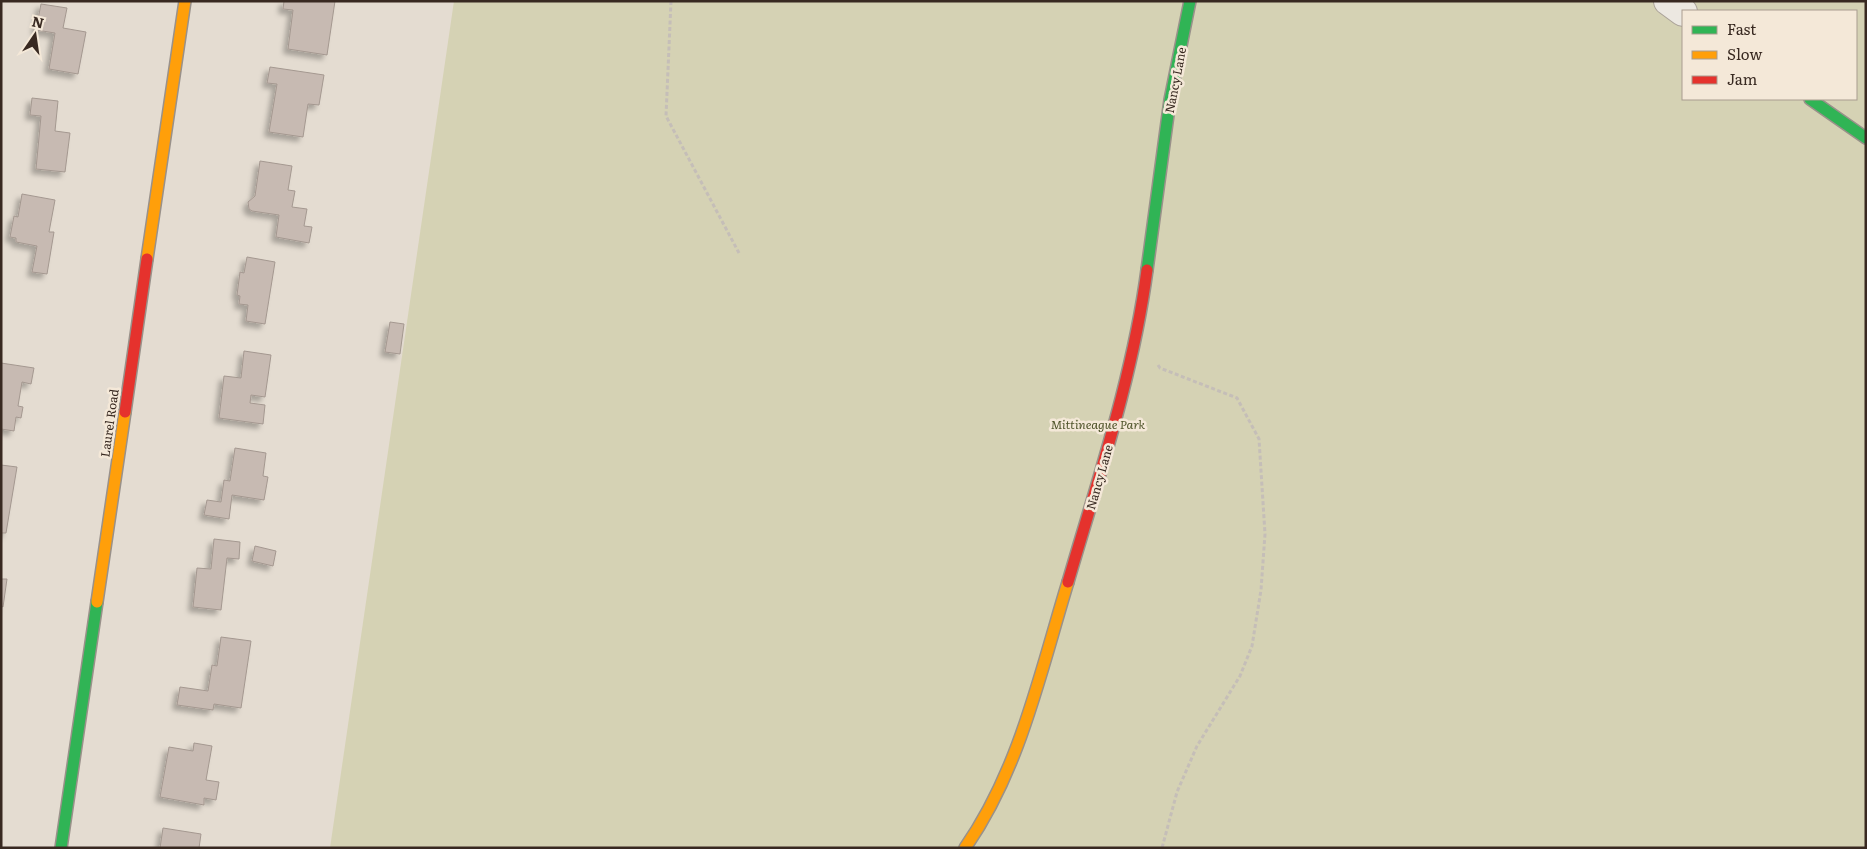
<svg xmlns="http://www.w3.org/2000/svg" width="1867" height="849" viewBox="0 0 1867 849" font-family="Literata,serif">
	<defs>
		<filter id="shadow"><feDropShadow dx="-4.5" dy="4.5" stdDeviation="2.5" flood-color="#0004"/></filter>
	</defs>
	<rect width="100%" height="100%" fill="#e4dcd1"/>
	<!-- green -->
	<path fill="#d5d2b4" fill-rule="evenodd" d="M454 1H1866V848H330ZM1683 11H1856V99H1683Z"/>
	<!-- building -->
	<path fill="#c7bab2" stroke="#a49890" filter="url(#shadow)" d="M284 1H335L327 55 288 49 293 10 283 9Z
		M41 4 67 8 63 28 86 32 78 74 49 69 55 33 36 30Z
		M270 67 324 75 319 105 308 104 303 137 269 132 277 84 267 83Z
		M32 98 58 101 55 131 70 133 65 172 36 169 41 116 30 115Z
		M260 161 292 166 288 190 295 191 292 207 307 209 304 226 312 227 309 243 276 237 279 215 252 211 249 209 248 202 255 196Z
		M22 194 55 200 49 232H54L47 274 32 272 37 246 16 242V238L10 237 14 216 18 217Z
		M247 257 275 262 265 324 246 321 248 305 239 304 240 296 237 295 240 272 244 273Z
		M390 322 404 324 400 354 385 352Z
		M244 351 271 355 265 397 251 395 250 403 265 405 263 424 219 418 224 376 241 378Z
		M1 363 34 368 31 384 22 382 18 406 23 407 21 418 16 417 14 431 1 429Z
		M235 448 266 453 263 476 268 477 264 500 232 495 229 519 204 515 207 500 221 502 224 480 230 481Z
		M1 465 17 467 6 533H1Z
		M214 539 240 542 239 559 227 558 221 610 193 607 197 568 211 569Z
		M255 546 276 551 273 566 252 561Z
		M1 579H7L3 607 1 606Z
		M221 637 251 641 241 708 214 704 213 710 177 705 180 687 208 691 212 665 217 666Z
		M194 743 212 746 206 780 219 782 216 800 204 798V805L160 797 169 747 193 751Z
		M163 828 201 834 199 848H160Z"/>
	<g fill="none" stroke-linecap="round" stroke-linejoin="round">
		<defs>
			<path id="street" d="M1668 1 1683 12"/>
			<path id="fast" d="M1810 99 1866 138
				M1147 270 1170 100 1190 1
				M61 848 97 602"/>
			<path id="slow" d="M147 259 185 1
				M97 602 125 412
				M965 848C1020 769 1040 673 1068 582"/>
			<path id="jam" d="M125 412 147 259
				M1068 582C1098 479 1133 376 1147 270"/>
		</defs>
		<!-- street casing -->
		<use href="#street" stroke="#aaa299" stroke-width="30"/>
		<!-- fast casing -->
		<use href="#fast" stroke="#99918a" stroke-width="14"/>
		<!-- slow casing -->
		<use href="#slow" stroke="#99918a" stroke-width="14"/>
		<!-- jam casing -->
		<use href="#jam" stroke="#99918a" stroke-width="14"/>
		<!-- path -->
		<path stroke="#c5beb8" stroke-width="3" stroke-dasharray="4 2.5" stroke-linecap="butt" d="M671 1 666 116 739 253
			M1158 365 1160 368 1237 398 1259 439 1265 534 1261 590 1252 646 1240 676 1197 746 1177 792 1162 848"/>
		<!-- street -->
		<use href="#street" stroke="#ece8e1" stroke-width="28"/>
		<!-- fast -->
		<use href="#fast" stroke="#30b455" stroke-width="11"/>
		<!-- slow -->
		<use href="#slow" stroke="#ff9f0a" stroke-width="11"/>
		<!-- jam -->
		<use href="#jam" stroke="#e5322d" stroke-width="11"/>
	</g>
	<g text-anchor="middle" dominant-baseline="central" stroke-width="5" stroke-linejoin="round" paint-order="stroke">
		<!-- street labels -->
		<g font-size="12" fill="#382921" stroke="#f4e8d8">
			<text transform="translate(1175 80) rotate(-79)">Nancy Lane</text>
			<text transform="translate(109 423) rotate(-82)">Laurel Road</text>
			<text transform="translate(1099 477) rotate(-74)">Nancy Lane</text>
		</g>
		<!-- park labels -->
		<g font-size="12" font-style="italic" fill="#4e5329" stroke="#f4e8d8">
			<text x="1098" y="424">Mittineague Park</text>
		</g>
	</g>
	<!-- border -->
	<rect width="1867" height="849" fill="none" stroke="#382921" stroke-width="5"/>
	<!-- legend -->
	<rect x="1682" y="10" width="175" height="90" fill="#f4e8d8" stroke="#a99c8f"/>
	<rect x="1692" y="26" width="25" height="8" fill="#30b455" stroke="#a99c8f"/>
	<text x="1727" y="35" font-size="15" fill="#382921">Fast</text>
	<rect x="1692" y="51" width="25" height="8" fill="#ff9f0a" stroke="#a99c8f"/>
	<text x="1727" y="60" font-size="15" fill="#382921">Slow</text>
	<rect x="1692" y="76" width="25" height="8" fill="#e5322d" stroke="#a99c8f"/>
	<text x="1727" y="85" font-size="15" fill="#382921">Jam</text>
	<!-- north arrow -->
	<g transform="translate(35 35) rotate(13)" stroke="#f4e8d8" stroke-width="4" paint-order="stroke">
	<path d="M0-4L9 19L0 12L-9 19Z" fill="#382921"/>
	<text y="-8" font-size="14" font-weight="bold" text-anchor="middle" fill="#382921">N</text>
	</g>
</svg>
